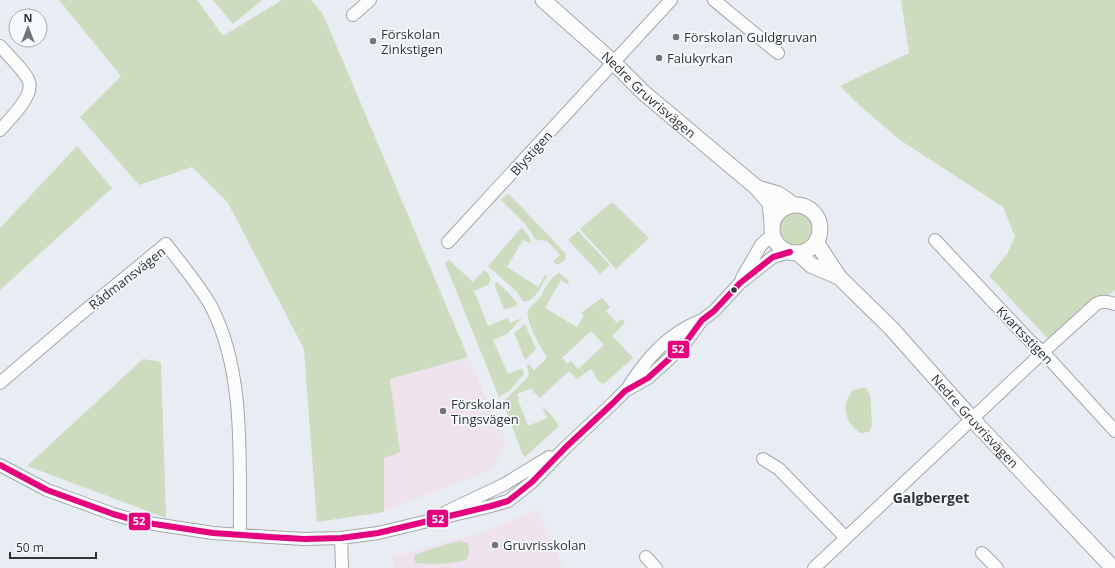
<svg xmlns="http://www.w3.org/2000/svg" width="1115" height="568" viewBox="0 0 1115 568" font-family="'Open Sans',sans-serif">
	<rect width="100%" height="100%" fill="#e8edf3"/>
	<!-- education -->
	<path fill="#eee3ec" d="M468 357 506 442 492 470 384 512V458L400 452 390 379Z
		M538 509 563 568H393V556L481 533Z"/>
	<!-- green -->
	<path fill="#cddbbe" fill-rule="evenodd" d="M59 0H197L223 36 282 0H311L323 14 468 357 390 379 400 452 384 458V512L317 522 304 349 228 203 192 167 139 185 80 117 121 76Z
		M213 0H262L233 24Z
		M901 0H1115V290L1051 342 989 276 1007 254 1015 237 1003 207 900 140 859 105 840 86 909 53Z
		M77 146 112 188 0 290V228Z
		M509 194 565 253 566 258C563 262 559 266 554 263L553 261 560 255 546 240 545 242 542 239 537 241 526 225 501 200 506 195Z
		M612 202 649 238 616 269 580 229Z
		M778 229a17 17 0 1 1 34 0a17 17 0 1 1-34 0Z
		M521 228 523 229C526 233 532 239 531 244L523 240 507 267 538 287 546 274 547 276C542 284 535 303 523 301L517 292 488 266Z
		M578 231 610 265 600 274 568 240Z
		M449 260 473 282 484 270 488 273 491 280 488 285 474 291 488 326 508 318 510 323 522 318 507 334 493 340 508 374 522 368 524 374 509 391 499 397 445 263Z
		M559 273 568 280 569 285 561 280 545 308 577 327 584 315 581 313 602 298 610 307 606 311 617 323 622 319 625 323 612 336 633 358 605 383C596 383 596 375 591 369L577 379 569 371 541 397 539 398 536 393H534L532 388 517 394 519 399 518 400 528 426 547 418 542 406 554 418 559 426 525 457 522 453 503 402 529 376 527 365 529 364 534 370 546 359 547 357C541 348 525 321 528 311 529 307 539 300 542 294 546 286 550 278 559 273ZM591 331 604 345 578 369 571 361 567 364 562 358Z
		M497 282 508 292 517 303 516 306 506 309H504L495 286V283Z
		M525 324 536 349 525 360 514 333Z
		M143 359 161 362 166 518 27 466Z
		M861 388H866C872 397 871 400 871 410 871 420 874 423 869 432L860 433C850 426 843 415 846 402 847 399 850 394 852 391Z
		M460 541 467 543C471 549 469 554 466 560 449 564 433 565 416 563L414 559 415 555 434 548Z"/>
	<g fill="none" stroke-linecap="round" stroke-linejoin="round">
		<defs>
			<path id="minor" d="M714 0 778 53
				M353 15 370 0
				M0 46C7 54 27 73 29 82 34 96 9 120 0 130
				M935 240 1031 342 1043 352 1115 431
				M448 242 671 0
				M742 278 761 245 773 234
				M0 383 76 318 166 244C181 264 199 285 211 306 246 374 239 460 240 534
				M627 389C646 359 668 333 702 320
				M763 459 779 469 846 538
				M0 465 47 490 113 514 141 522 213 533 270 537 304 539 341 538 378 533 491 506 508 501 517 494 532 482 566 447 613 403 625 391 648 378 669 359 686 342 702 320 714 311 740 283 773 257 790 252
				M446 512 505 484 549 457
				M341 538 342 568
				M982 553 997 568
				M646 557 656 568
				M814 568 1043 352 1095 305C1102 300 1107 302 1115 304"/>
			<g id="tertiary">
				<path id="s1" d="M543 0 613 62 644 93 756 187 770 203 772 224"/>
				<path d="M757 188 778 194 794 205"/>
				<circle cx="796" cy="229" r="24"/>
				<path id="s2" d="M816 242 839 277 891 328 972 419 1113 568"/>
				<path d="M798 253 811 265 839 277"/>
			</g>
		</defs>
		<!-- minor casing -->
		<use href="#minor" stroke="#a3a7ac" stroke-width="14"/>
		<!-- tertiary casing -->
		<use href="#tertiary" stroke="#a3a7ac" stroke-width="17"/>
		<!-- minor -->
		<use href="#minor" stroke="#fcfcfd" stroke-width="12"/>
		<!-- tertiary -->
		<use href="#tertiary" stroke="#fcfcfd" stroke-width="15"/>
		<defs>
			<path id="bus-1" d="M0 465 47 490 113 514 141 522 213 533 270 537 304 539 341 538 378 533 491 506 508 501 517 494 532 482 566 447 613 403 625 391 648 378 669 359 686 342 702 320 714 311 740 283 773 257 790 252"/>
		</defs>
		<!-- bus-1 casing -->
		<use href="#bus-1" stroke="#f6f9fd" stroke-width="9"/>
		<!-- bus-1 -->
		<use href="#bus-1" stroke="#e5007d" stroke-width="6"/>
	</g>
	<!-- markers -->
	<g fill="#707579" stroke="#f6f9fd" stroke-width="1.5">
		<circle cx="676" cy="37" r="4"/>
		<circle cx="373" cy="41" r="4"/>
		<circle cx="659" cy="58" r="4"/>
		<circle cx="443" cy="411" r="4"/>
		<circle cx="495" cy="545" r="4"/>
	</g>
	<circle fill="#303437" stroke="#f6f9fd" stroke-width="1.5" cx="734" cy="290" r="3.5"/>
	<g text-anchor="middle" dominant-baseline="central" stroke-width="3.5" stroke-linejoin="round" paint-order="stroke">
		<!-- poi labels -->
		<g font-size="13" fill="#303437" stroke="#f6f9fd" text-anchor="start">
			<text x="381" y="34">Förskolan<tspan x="381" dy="15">Zinkstigen</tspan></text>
			<text x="684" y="37">Förskolan Guldgruvan</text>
			<text x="667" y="58">Falukyrkan</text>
			<text x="451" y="404">Förskolan<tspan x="451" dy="15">Tingsvägen</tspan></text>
			<text x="503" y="545">Gruvrisskolan</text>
		</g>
		<!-- street labels -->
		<g font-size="13" fill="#303437" stroke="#f6f9fd">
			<text stroke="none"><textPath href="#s1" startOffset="142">Nedre Gruvrisvägen</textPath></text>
			<text transform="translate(531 153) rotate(-48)">Blystigen</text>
			<text transform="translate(127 278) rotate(-38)">Rådmansvägen</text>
			<text transform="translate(1025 335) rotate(46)">Kvartsstigen</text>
			<text stroke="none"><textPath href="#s2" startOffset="240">Nedre Gruvrisvägen</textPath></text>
		</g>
		<!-- neighbourhood labels -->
		<g font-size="14" font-weight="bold" fill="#303437" stroke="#f6f9fd">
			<text x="931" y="497">Galgberget</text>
		</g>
	</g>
	<g stroke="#f6f9fd" stroke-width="1.5">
		<rect x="667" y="340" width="23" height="19" rx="4" fill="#e5007d"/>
		<rect x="426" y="509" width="23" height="19" rx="4" fill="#e5007d"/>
		<rect x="128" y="512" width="23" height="19" rx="4" fill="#e5007d"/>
	</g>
	<g font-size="11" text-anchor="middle" font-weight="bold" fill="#fff">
		<text x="678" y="353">52</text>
		<text x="438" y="523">52</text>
		<text x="139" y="525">52</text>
	</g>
	<!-- north arrow -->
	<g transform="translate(28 28)"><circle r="19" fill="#f6f9fd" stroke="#a7aaae"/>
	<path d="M0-3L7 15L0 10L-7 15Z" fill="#707579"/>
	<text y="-6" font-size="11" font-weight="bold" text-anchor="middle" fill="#303437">N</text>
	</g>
	<!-- scale -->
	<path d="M10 552v6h86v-6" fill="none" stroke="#303437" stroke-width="2"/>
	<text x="16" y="552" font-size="12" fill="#303437" stroke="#f6f9fd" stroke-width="3" paint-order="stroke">50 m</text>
</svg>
